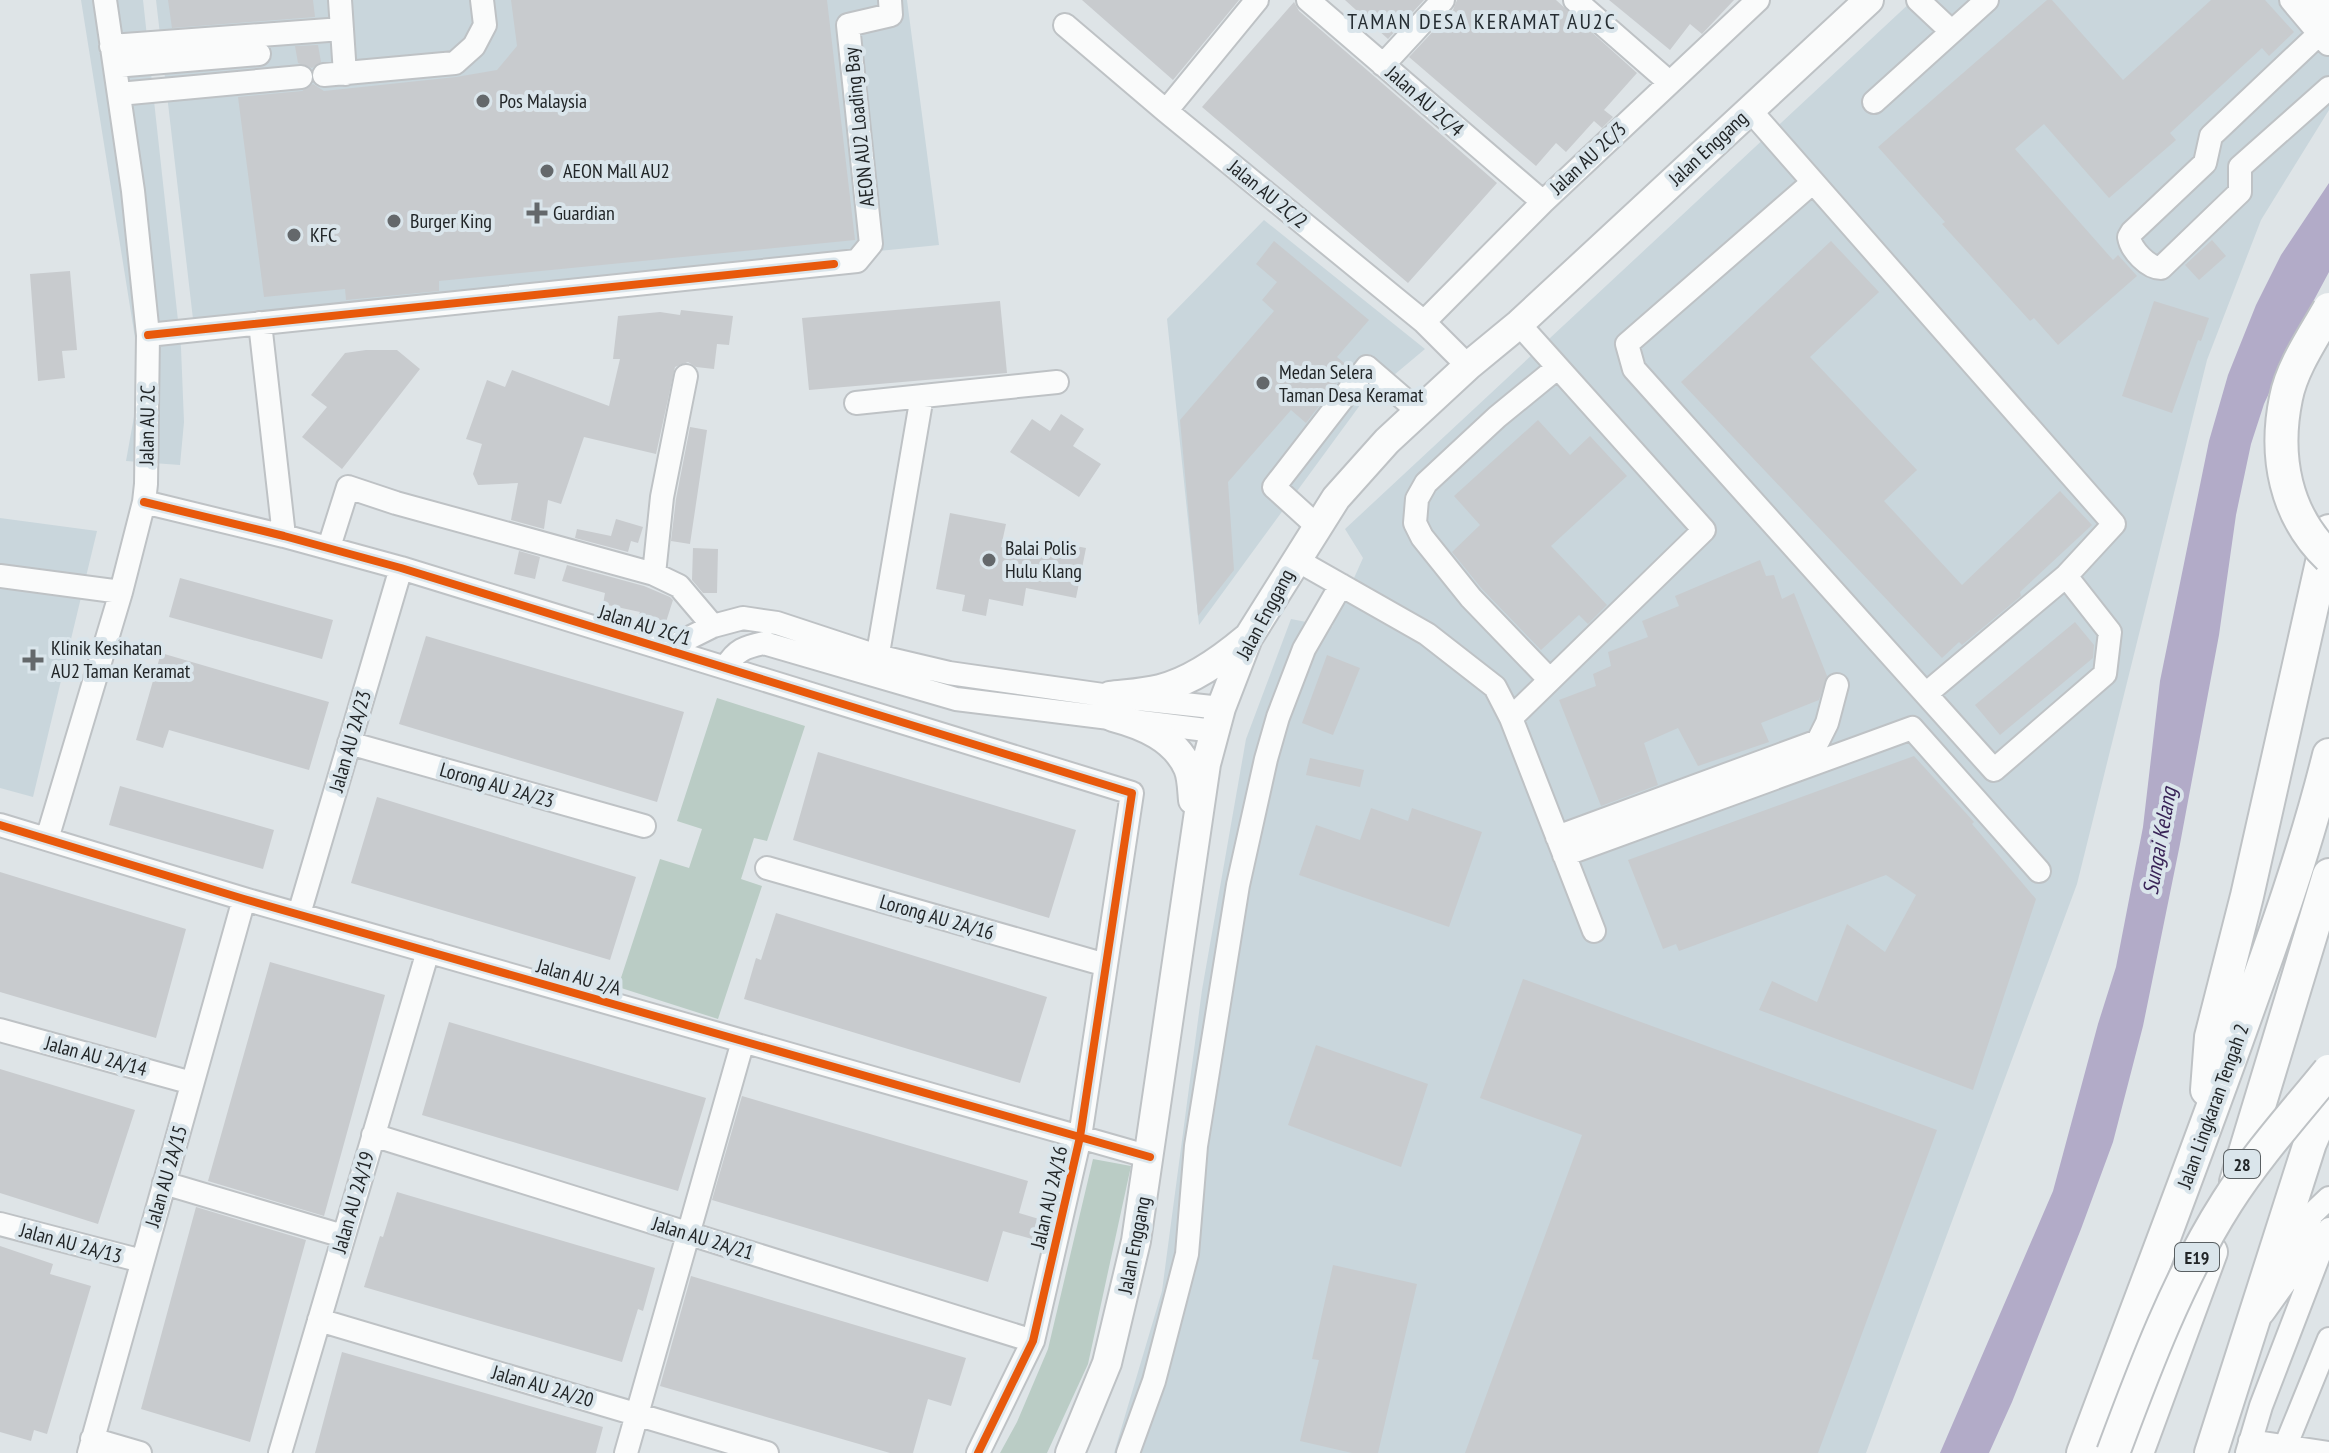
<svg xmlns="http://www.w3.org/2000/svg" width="2329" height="1453" viewBox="0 0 2329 1453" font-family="'PT Sans Narrow',sans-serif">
	<rect width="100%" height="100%" fill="#dee4e7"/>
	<!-- built -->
	<path fill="#c9d6dc" d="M81 0H143L181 348 184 422 180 465 126 461 135 411V338Z
		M156 0H907L939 245 193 319Z
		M1913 0H2296L2329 38V110L2261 220 2207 360 2077 884 1866 1453H1114L1162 1291 1202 990 1246 739 1291 619 1332 627 1363 558 1345 529Z
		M1264 220 1425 349 1363 401 1199 625 1167 319Z
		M0 518 97 531 33 797 0 788Z"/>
	<!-- green -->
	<path fill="#baccc5" d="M717 698 805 726 767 841 754 838 741 879 762 886 718 1019 618 987 660 859 689 868 702 829 677 821Z
		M1093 1159 1131 1166 1088 1364 1047 1453H1000L1017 1422 1048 1349Z"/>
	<!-- water -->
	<path fill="#b2abc8" d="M2329 183V272L2300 326 2264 404 2251 444 2236 515 2219 635 2180 844 2143 1026 2113 1142 2081 1229 2012 1402 1989 1453H1940L2053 1191 2098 1024 2116 967 2143 827 2160 681 2209 441 2228 375 2256 305 2281 255Z"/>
	<!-- building -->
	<path fill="#c8cbce" d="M168 0H313L315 17 172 28Z
		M511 0H827L855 240 439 281V291L346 300 345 289 264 297 238 97 302 91 313 84 324 91 456 77 497 70 517 46Z
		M1082 0H1239L1173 80Z
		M1345 0H1424L1388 39Z
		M1457 0H1556L1637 73 1604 110 1613 117 1602 128 1594 121 1566 152 1556 143 1536 166 1409 57 1453 10Z
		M1609 0H1734L1702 34 1690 24 1670 50Z
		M2047 0H2052L2123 80 2211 0H2265L2294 32 2269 56 2262 48 2170 133 2176 140 2109 198 2044 124 2015 149 2113 260 2118 255 2137 276 2058 345 2034 318 2030 321 1942 224 1945 222 1878 147Z
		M1294 2 1299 11 1497 183 1408 283 1202 107Z
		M318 45 321 62 312 68 298 63 295 46Z
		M2212 240 2226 256 2199 280 2185 265Z
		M1274 241 1369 320 1337 357 1349 367 1306 423 1291 410 1228 482 1234 570 1198 616 1180 420 1274 311 1262 300 1277 282 1256 264Z
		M1831 241 1879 292 1810 357 1917 470 1884 501 1962 585 2060 491 2092 525 2020 592 2021 596 1962 645 1959 642 1942 658 1681 382Z
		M70 271 77 350 62 351 65 378 38 381 30 274Z
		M1000 301 1007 373 809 390 802 318Z
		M2154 301 2209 318 2201 341 2198 340 2172 413 2122 396Z
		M681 310 733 316 729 345 717 344 714 369 696 367 688 362 675 367 656 454 584 437 561 504 548 500 544 529 511 520 518 483 478 485 473 474 482 444 466 439 487 380 505 387 512 370 609 406 620 359H613L618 316 660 312 680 315Z
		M366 350H397L420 369 342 469 302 437 327 407 311 395 345 353Z
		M1061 414 1084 429 1073 446 1101 464 1079 497 1010 452 1032 419 1050 431Z
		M1538 420 1570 455 1590 436 1627 476 1551 546 1607 605 1588 624 1579 615 1541 650 1482 589 1452 552 1480 525 1454 496Z
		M690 427 707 430 690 544 671 541 676 499Z
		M950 513 1006 524 1001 547 1047 556 1050 541 1086 548 1076 598 1026 588 1023 606 989 599 986 616 962 611 965 595 936 589Z
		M616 519 643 527 638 543 631 541 628 552 575 538 577 529 611 536Z
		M693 548 718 549 717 593H703L692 580Z
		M519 551 540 557 535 579 514 574Z
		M1760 560 1766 576 1774 575 1782 599 1794 593 1827 676 1819 700 1761 723 1769 742 1698 766 1678 728 1644 743 1658 785 1601 806 1559 700 1596 686 1593 674 1611 666 1608 652 1648 637 1642 621 1679 606 1675 596Z
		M567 565 644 586 670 597 673 600 666 622 639 614 640 612 603 604 605 593 562 581Z
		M180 578 333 620 322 659 169 617Z
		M2075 622 2094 645 2093 658 2000 735 1975 705Z
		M426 636 684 712 657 802 399 724Z
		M161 653 329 702 309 770 169 730 163 748 136 740Z
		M1327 655 1360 668 1333 735 1302 723Z
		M818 752 1076 830 1049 918 793 840Z
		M1914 756 1974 822 1972 824 2036 899 1973 1090 1759 1010 1772 981 1817 1002 1847 924 1885 952 1916 895 1886 875 1679 951 1676 944 1663 949 1628 860Z
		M1310 758 1364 770 1360 787 1306 775Z
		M120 786 274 830 263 869 109 825Z
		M377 797 636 877 610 960 351 883Z
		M1371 808 1408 821 1412 808 1482 832 1449 927 1299 875 1316 825 1360 840Z
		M0 872 186 929 156 1038 0 992Z
		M776 913 1047 997 1020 1083 744 999 756 958 761 960Z
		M270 962 385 995 324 1216 208 1181Z
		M1523 979 1937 1130 1818 1453H1465L1582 1135 1480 1098Z
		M449 1022 706 1098 678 1191 422 1115Z
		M1316 1045 1428 1084 1401 1167 1288 1125Z
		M0 1069 135 1110 98 1224 0 1193Z
		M742 1096 1028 1181 1019 1213 1039 1219 1032 1239 1003 1231 988 1282 712 1200Z
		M397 1192 655 1268 643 1311 638 1309 622 1362 364 1287 380 1236 383 1237Z
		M196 1207 306 1240 250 1442 141 1409Z
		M0 1246 53 1264 50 1274 91 1286 47 1434 34 1430 31 1441 0 1432Z
		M1333 1265 1417 1284 1378 1453H1352L1300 1441 1319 1360 1312 1359Z
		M691 1276 966 1358 951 1406 928 1399 913 1453H890L660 1386Z
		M342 1352 603 1427 596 1453H315Z"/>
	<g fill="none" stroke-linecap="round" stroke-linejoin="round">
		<defs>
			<path id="minor" d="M340 0 345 74
				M1308 0 1543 202
				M1575 0 1669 82
				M1918 0 1951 31
				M2291 0 2328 44
				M1065 25 1166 111 1424 322 1468 366
				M2320 33 2211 136 2205 163 2132 232 2129 237C2131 250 2148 268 2161 268L2240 192V167L2329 88
				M111 46 342 29
				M1383 65 1443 0
				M115 66 259 54
				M324 75 455 63 474 46 485 25 482 0
				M119 94 301 77
				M1874 102 1987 0
				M1749 109 2114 524 2066 576 1927 693
				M1166 111 1257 0
				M1812 183 1627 344 1634 369 1994 770 2105 674 2110 632 2066 576
				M1424 322 1543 202 1758 0
				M260 323 284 536
				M148 335 857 261 871 244 848 25 891 15 890 0
				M856 403 1057 382
				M144 502 284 536 401 568 1132 793 1080 1137 1033 1341 978 1453
				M1317 526 1274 487 1367 367 1418 411
				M329 547 348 487 396 503 654 574 679 586 713 626
				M1295 559 1427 634 1495 687 1511 718 1594 931
				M654 574 662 497 686 376
				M0 576 121 592
				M667 649 713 626 743 618 777 623 877 656 949 673 1110 696 1221 708
				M726 667C736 650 745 647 764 643L956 699 1214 731
				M875 671 922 396
				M1550 680 1471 598 1422 537 1415 523 1417 499 1426 483 1497 417 1557 368
				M1511 718 1704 530 1519 324
				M349 743 644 826
				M0 825 244 899 1150 1157
				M1557 837 1818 741 1827 723 1837 685
				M47 839 121 592 144 502 146 484 148 335 133 191 105 0
				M1564 855 1912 728 2039 871
				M767 868 1106 965
				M299 914 401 568
				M0 1030 192 1083
				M373 1135 1033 1341
				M164 1183 343 1236
				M0 1224 142 1261
				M2263 1313 2286 1281 2312 1214 2329 1198
				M319 1320 767 1453
				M92 1439 140 1453
				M2250 1441 2328 1453
				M2285 1447 2329 1339
				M89 1453 244 899
				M280 1453 428 951
				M626 1453 743 1041
				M1128 1453 1154 1381 1187 1254 1196 1146 1238 885 1266 759 1278 717 1304 649 1341 585
				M2247 1453 2261 1406 2329 1229"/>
			<path id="major" d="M1110 696C1126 694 1144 693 1160 689 1192 681 1221 660 1246 639
				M1113 717C1143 725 1175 738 1188 768 1192 777 1192 790 1193 800
				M1070 1453 1107 1363 1136 1241 1206 764 1221 708 1248 638 1336 498 1387 441 1468 366 1519 324 1869 0"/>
			<path id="highway" d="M2316 0 2329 16
				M2207 1090 2211 1037 2247 896 2329 531
				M2236 1182 2329 875
				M2083 1453C2136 1311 2191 1169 2242 1026 2274 937 2306 848 2329 755
				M2137 1453 2211 1252
				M2211 1453 2310 1143 2329 1100"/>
		</defs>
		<!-- minor casing -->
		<use href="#minor" stroke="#bec2c5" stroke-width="26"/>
		<!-- major casing -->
		<use href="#major" stroke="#bec2c5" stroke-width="32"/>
		<!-- highway casing -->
		<use href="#highway" stroke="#bec2c5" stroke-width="36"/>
		<!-- minor -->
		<use href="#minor" stroke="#fafbfb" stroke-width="22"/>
		<!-- major -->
		<use href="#major" stroke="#fafbfb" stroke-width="28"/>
		<!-- highway -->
		<use href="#highway" stroke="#fafbfb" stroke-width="32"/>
		<defs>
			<path id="highway-bridge" d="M2329 309C2314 336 2292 367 2286 398 2274 456 2285 515 2329 557
				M2113 1453C2145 1367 2178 1279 2227 1202 2257 1155 2294 1114 2329 1071"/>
		</defs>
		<!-- highway-bridge casing -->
		<use href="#highway-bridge" stroke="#bec2c5" stroke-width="36" stroke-linecap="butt"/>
		<!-- highway-bridge -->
		<use href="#highway-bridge" stroke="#fafbfb" stroke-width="32"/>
		<defs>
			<path id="cycleway" d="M148 335 834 264
				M144 502 284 536 401 568 1132 793 1080 1137 1033 1341 978 1453
				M0 825 244 899 1150 1157"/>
		</defs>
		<!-- cycleway casing -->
		<use href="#cycleway" stroke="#dae5eb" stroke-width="13"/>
		<!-- cycleway -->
		<use href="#cycleway" stroke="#e8590c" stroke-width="8"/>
	</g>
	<!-- markers -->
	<g fill="#64686b" stroke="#dae5eb" stroke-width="3">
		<circle cx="483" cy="101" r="8"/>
		<circle cx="547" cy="171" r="8"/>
		<path d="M533 201h8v8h8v8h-8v8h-8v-8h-8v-8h8z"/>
		<circle cx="394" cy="221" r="8"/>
		<circle cx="294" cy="235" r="8"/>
		<circle cx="1263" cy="383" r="8"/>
		<circle cx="989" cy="560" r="8"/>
		<path d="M29 648h8v8h8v8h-8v8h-8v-8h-8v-8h8z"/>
	</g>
	<g text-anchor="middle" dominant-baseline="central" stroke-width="8" stroke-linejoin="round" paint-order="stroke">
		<!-- shield labels -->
		<g fill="#dae5eb" stroke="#595f62" stroke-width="2">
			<rect x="2224" y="1150" width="36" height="28" rx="6"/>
			<rect x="2175" y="1243" width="44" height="28" rx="6"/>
		</g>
		<g font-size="18" font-weight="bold" fill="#222628">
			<text x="2242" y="1164">28</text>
			<text x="2197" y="1257">E19</text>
		</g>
		<!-- poi labels -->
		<g font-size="20" fill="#222628" stroke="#dae5eb" text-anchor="start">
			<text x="499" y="101">Pos Malaysia</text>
			<text x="563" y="171">AEON Mall AU2</text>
			<text x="553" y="213">Guardian</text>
			<text x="410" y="221">Burger King</text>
			<text x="310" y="235">KFC</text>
			<text x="1279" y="372">Medan Selera<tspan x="1279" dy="23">Taman Desa Keramat</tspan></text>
			<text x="1005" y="548">Balai Polis<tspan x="1005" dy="23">Hulu Klang</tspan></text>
			<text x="51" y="648">Klinik Kesihatan<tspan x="51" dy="23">AU2 Taman Keramat</tspan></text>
		</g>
		<!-- street labels -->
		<g font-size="20" fill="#222628" stroke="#dae5eb">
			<text transform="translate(1425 101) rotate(41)">Jalan AU 2C/4</text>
			<text transform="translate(859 127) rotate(-96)">AEON AU2 Loading Bay</text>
			<text transform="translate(1708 148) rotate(-43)">Jalan Enggang</text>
			<text transform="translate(1588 158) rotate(-43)">Jalan AU 2C/3</text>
			<text transform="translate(1268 194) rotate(39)">Jalan AU 2C/2</text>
			<text transform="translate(147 425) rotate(-89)">Jalan AU 2C</text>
			<text transform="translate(1265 614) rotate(-62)">Jalan Enggang</text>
			<text transform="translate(645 625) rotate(17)">Jalan AU 2C/1</text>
			<text transform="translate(350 741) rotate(-74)">Jalan AU 2A/23</text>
			<text transform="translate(497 785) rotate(16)">Lorong AU 2A/23</text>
			<text transform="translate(937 917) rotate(16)">Lorong AU 2A/16</text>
			<text transform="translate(579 977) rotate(16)">Jalan AU 2/A</text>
			<text transform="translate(96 1056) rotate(15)">Jalan AU 2A/14</text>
			<text transform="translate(2213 1106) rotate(-70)">Jalan Lingkaran Tengah 2</text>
			<text transform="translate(166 1176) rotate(-74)">Jalan AU 2A/15</text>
			<text transform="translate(1049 1197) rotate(-77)">Jalan AU 2A/16</text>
			<text transform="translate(353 1202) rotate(-74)">Jalan AU 2A/19</text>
			<text transform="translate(703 1238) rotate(17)">Jalan AU 2A/21</text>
			<text transform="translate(71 1243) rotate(15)">Jalan AU 2A/13</text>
			<text transform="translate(1134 1245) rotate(-79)">Jalan Enggang</text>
			<text transform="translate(543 1386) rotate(16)">Jalan AU 2A/20</text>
		</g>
		<!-- neighbourhood labels -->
		<g font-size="22" letter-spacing="2" fill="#252d32" stroke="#dae5eb">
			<text x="1482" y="21">TAMAN DESA KERAMAT AU2C</text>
		</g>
		<!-- water labels -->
		<g font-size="22" font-style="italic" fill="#392457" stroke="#dae5eb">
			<text transform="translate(2159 841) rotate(-80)">Sungai Kelang</text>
		</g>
	</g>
</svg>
